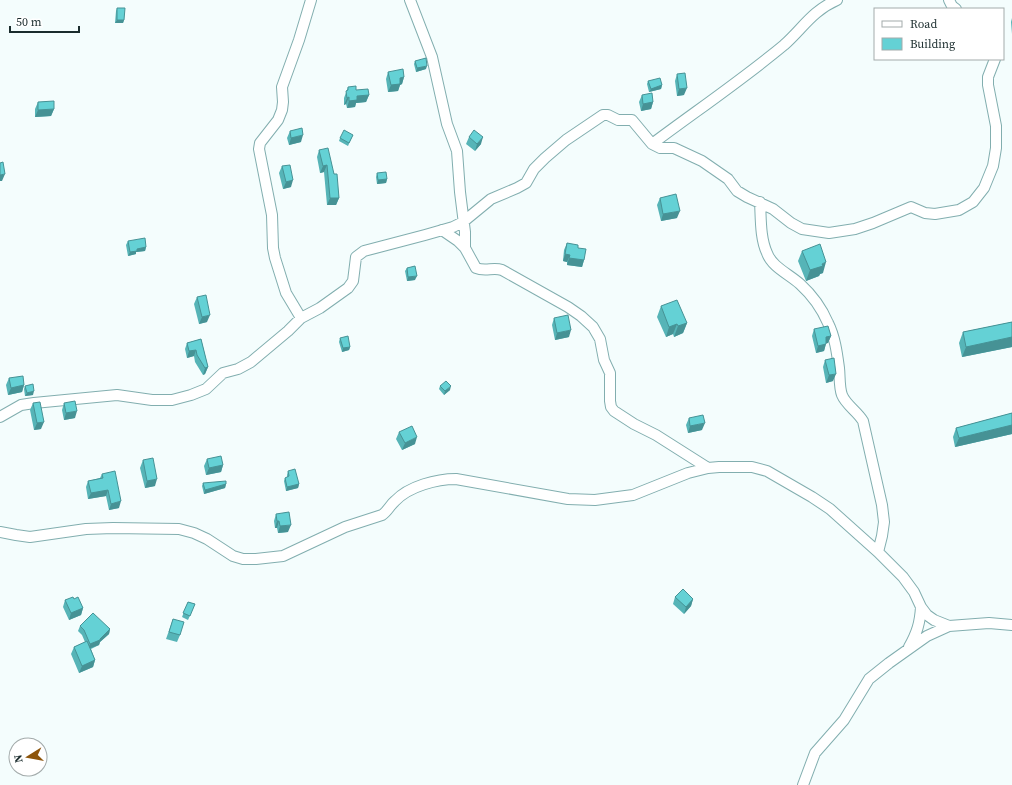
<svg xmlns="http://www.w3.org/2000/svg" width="1012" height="785" viewBox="0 0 1012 785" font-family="'Source Serif 4',serif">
	<rect width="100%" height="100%" fill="#f4fdfd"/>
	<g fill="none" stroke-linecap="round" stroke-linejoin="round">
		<defs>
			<path id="street" d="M410 0 432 57 447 124 457 151 460 192 465 232V248
				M949 0 952 6 956 9
				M652 144C696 111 742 80 784 45 803 28 812 11 837 0
				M760 202C761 218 760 238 767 253 772 267 789 274 800 284 811 294 822 309 828 323 835 337 837 353 839 368 840 376 839 387 842 395 846 405 857 411 863 421L882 505 884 522 882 536 878 552
				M442 230 458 241 465 248 476 268C485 272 493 267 502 270L568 307 581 316 593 327 600 339 604 360 610 373V401L611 407 614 411 634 424 656 435 708 468
				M301 318 286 293 275 258 273 248 272 215 259 149 260 143 278 120 282 110 283 102 282 87 299 40 311 0
				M0 417 21 405 34 403 117 395 152 400H172L191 395 206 389 223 373 238 369 251 362 288 331 301 318 320 308 348 288 353 281 356 257 364 251 425 235 453 227 463 222 491 199 517 188 526 183 534 169 545 158 566 140 603 115H608L618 120H632L652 144 660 148H674L702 161 728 179 737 191 747 197 773 209 791 223 802 229 829 233 855 229 873 223 911 207 925 213 935 214 959 210 973 202 984 188 993 166 996 148V126L988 85V77L995 59
				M0 532 16 535 30 537 86 529 113 528 179 529 194 533 207 539 233 556 243 559H256L283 556 345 527 382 515C388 511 390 505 395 501 409 486 437 479 456 479L568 499 595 500 633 495 688 473 708 468 719 467H752L767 471 812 497 830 509 878 552 903 577 914 592 921 607 927 615 934 620 949 626
				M909 647C917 633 920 623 921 607
				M803 785 815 753 844 720 869 679 889 663 927 636 949 626 989 623 1012 625"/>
		</defs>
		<!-- street casing -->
		<use href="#street" stroke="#82aeaf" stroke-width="12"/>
		<!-- street -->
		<use href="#street" stroke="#fff" stroke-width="10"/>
	</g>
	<!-- wall -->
	<path fill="#56b4b7" d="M117 8 124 20 123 23H115L116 11Z
		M1012 18V34L1011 22Z
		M415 61 426 69 416 72 414 64Z
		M388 72 404 77 402 84 400 85 398 91 388 92 386 79Z
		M677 74 684 95 677 96 675 81Z
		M648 81 662 85 661 89 649 92 647 84Z
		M348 87 369 95 366 102 356 103 355 107 347 108 346 104 344 105V98Z
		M642 95 653 102 651 109 641 111 639 102Z
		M38 102 54 109 51 116 35 117V109Z
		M290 131 301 142 289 145 287 138Z
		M353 135 348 146 339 141 340 138Z
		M469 137 481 144 475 151 466 144Z
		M319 150 334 174 339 198 336 205H327L324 172 320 173 317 157Z
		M282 166 291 187 283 189 279 173Z
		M377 173 387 179 386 183 377 184 376 177Z
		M660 198 677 218 661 221 657 205Z
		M128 241 146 247 145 251 136 252V254L128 256 126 245Z
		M567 243 578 248 584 260 582 267 567 265V262L563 261 564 250Z
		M802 251 823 273 820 274 819 276 806 281 798 261Z
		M407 268 415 280 407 281 405 271Z
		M197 297 207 322 199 324 194 304Z
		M661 306 687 323 683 333 674 337 673 334 666 337 657 317Z
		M554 318 569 337 555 340 552 325Z
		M1012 322V347L962 357 959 343 963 332Z
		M814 329 831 336 828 343H826L824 351 816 353 812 336Z
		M340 338 350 347 349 350 342 352 339 342Z
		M201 339 208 367 205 374 203 375 195 362 194 356 187 358 185 349 187 343Z
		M825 360 833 381 826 383 823 367Z
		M9 378 24 385 22 392 8 395 6 385Z
		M25 386 33 395 25 396 24 389Z
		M440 386 450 390 444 395 439 389Z
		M33 403 41 429 34 430 30 410Z
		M64 403 75 418 64 420 62 410Z
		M1012 413V434L955 447 953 437 956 428Z
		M689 418 702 430 688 433 686 425Z
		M399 432 415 444 402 450 396 439Z
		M207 459 223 465 221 472 206 475 204 466Z
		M143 460 155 486 145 488 140 468Z
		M288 471 299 484 298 488 286 491 284 481 285 478 287 477V475Z
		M102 474 119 508 109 510 106 496 88 499 86 487 88 481 100 478Z
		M203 483 226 484 225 488 204 494 202 486Z
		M276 514 288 532 278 533 277 528H275L274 521Z
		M675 597 693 599 691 606 684 614 673 604Z
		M74 599 83 608 81 615 69 620 63 607 65 600Z
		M188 602 195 604 188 620 182 617Z
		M173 619 180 635 177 642 166 639Z
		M80 626 110 629 109 634 100 642 99 645 91 649 95 660 93 667 79 673 71 654 74 647 85 642 82 635 78 631Z"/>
	<!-- shaded-wall -->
	<path fill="#469295" d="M117 20H124L123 23H115Z
		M427 66 426 69 416 72 417 68Z
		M404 77 402 84 400 85 398 91 388 92 391 85 400 78Z
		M662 85 661 89 649 92 651 89Z
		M687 88 684 95 677 96 679 89Z
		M369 95 366 102 356 103 355 107 347 108 349 101 357 96Z
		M349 97 346 104 344 105 347 98Z
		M653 102 651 109 641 111 643 104Z
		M54 109 51 116 35 117 38 110Z
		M303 135 301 142 289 145 291 138Z
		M483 137 481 144 475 151 477 144Z
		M327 165 324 172 320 173 323 166Z
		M5 174 2 181H0V175Z
		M387 179 386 183 377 184 378 180Z
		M293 180 291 187 283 189 286 182Z
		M330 198H339L336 205H327Z
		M680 211 677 218 661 221 663 214Z
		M146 247 145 251 136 252V254L128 256 130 252 137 249Z
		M565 254 570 255 567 262 563 261Z
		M569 258 584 260 582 267 567 265Z
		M826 262 823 273 820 274 819 276 806 281 810 270Z
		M417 276 415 280 407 281 408 277Z
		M210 315 207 322 199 324 202 317Z
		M687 323 683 333 674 337 678 326Z
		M677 324 673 334 666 337 669 327Z
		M571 330 569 337 555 340 557 333Z
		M831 336 828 343 824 344 826 337Z
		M1012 337V347L962 357 966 347Z
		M826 344 824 351 816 353 818 346Z
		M350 347 349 350 342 352 343 348Z
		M196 350 194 356 187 358 189 351Z
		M208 367 205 374 203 375 205 368Z
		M836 374 833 381 826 383 829 375Z
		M24 385 22 392 8 395 11 388Z
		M451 386 450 390 444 395 445 391Z
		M34 391 33 395 25 396 27 393Z
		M77 411 75 418 64 420 66 413Z
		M44 422 41 429 34 430 37 423Z
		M705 423 702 430 688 433 690 426Z
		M1012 425V434L955 447 959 438Z
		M417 437 415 444 402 450 405 443Z
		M223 465 221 472 206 475 209 468Z
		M157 479 155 486 145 488 147 481Z
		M226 484 225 488 204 494 205 490Z
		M299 484 298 488 286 491 287 487Z
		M108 490 106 496 88 499 91 493Z
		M121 501 119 508 109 510 111 504Z
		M277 521H279L277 528H275Z
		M291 525 288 532 278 533 280 526Z
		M693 599 691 606 684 614 686 607Z
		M83 608 81 615 69 620 71 613Z
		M110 629 109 634 100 642 99 645 88 649 90 644 100 639Z
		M95 660 93 667 79 673 82 666Z"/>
	<!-- building -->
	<path fill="#64d1d5" stroke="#469295" d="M117 8H125L124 20H117Z
		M426 58 427 66 417 68 415 61Z
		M403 69 404 77 400 78V84L391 85 388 72Z
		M685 73 687 88 679 89 677 74Z
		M660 78 662 85 651 89 648 81Z
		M356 86V90L368 89 369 95 357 96V100L349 101V97L347 98 346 91 348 90V87Z
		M652 93 653 102 643 104 642 95Z
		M54 101V109L38 110V102Z
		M302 128 303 135 291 138 290 131Z
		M344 130 353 135 349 143 340 138Z
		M474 130 483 137 477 144 469 137Z
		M328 148 334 174H337L339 198H330L327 165 323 166 319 150Z
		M3 162 5 174 0 175V163Z
		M290 165 293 180 286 182 282 166Z
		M386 172 387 179 378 180 377 173Z
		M676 194 680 211 663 214 660 198Z
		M145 238 146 247 137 249V251L130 252 128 241Z
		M567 243 578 245V248L586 249 584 260 569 258 570 255 565 254Z
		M820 244 826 262 822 264 823 266 810 270 802 251Z
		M415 266 417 276 408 277 407 268Z
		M206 295 210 315 202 317 197 297Z
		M677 300 687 323 678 326 677 324 669 327 661 306Z
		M568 315 571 330 557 333 554 318Z
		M1012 322V337L966 347 963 332Z
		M828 326 831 336 826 337V344L818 346 814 329Z
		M348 336 350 347 343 348 340 338Z
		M201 339 208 367 205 368 197 355 196 350 189 351 187 343Z
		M834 358 836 374 829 375 825 360Z
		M23 376 24 385 11 388 9 378Z
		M446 381 451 386 445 391 440 386Z
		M33 384 34 391 27 393 25 386Z
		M75 401 77 411 66 413 64 403Z
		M40 402 44 422 37 423 33 403Z
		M1012 413V425L959 438 956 428Z
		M703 415 705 423 690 426 689 418Z
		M412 426 417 437 405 443 399 432Z
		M221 456 223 465 209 468 207 459Z
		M153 458 157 479 147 481 143 460Z
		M295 469 299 484 287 487 285 478 289 476 288 471Z
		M115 471 121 501 111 504 108 490 91 493 88 481 103 478 102 474Z
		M226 481V484L205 490 203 483Z
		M289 512 291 525 280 526 279 521H277L276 514Z
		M683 589 693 599 686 607 675 597Z
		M73 597 74 599 78 597 83 608 71 613 65 600Z
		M188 602 195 604 190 616 183 613Z
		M93 613 110 629 100 639V640L90 644 84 630 80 626Z
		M173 619 184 622 180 635 169 632Z
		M87 641 95 660 82 666 74 647Z"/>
	<!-- legend -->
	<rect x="874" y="8" width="130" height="52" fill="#ffffff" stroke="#a3abab"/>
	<rect x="882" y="21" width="20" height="6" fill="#ffffff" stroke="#a3abab"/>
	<text x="910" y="28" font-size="12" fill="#1a2c2d">Road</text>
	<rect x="882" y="38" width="20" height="12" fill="#64d1d5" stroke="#a3abab"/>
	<text x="910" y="48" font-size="12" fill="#1a2c2d">Building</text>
	<!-- north arrow -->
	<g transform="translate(28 757) rotate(259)"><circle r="19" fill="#ffffff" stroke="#a3abab"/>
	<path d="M0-3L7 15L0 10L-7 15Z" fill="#8d550b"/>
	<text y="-6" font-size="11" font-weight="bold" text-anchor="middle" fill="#1a2c2d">N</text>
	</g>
	<!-- scale -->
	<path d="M10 26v6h69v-6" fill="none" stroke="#1a2c2d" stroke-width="2"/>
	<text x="16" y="26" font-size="12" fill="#1a2c2d" stroke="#ffffff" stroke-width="3" paint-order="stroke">50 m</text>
</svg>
